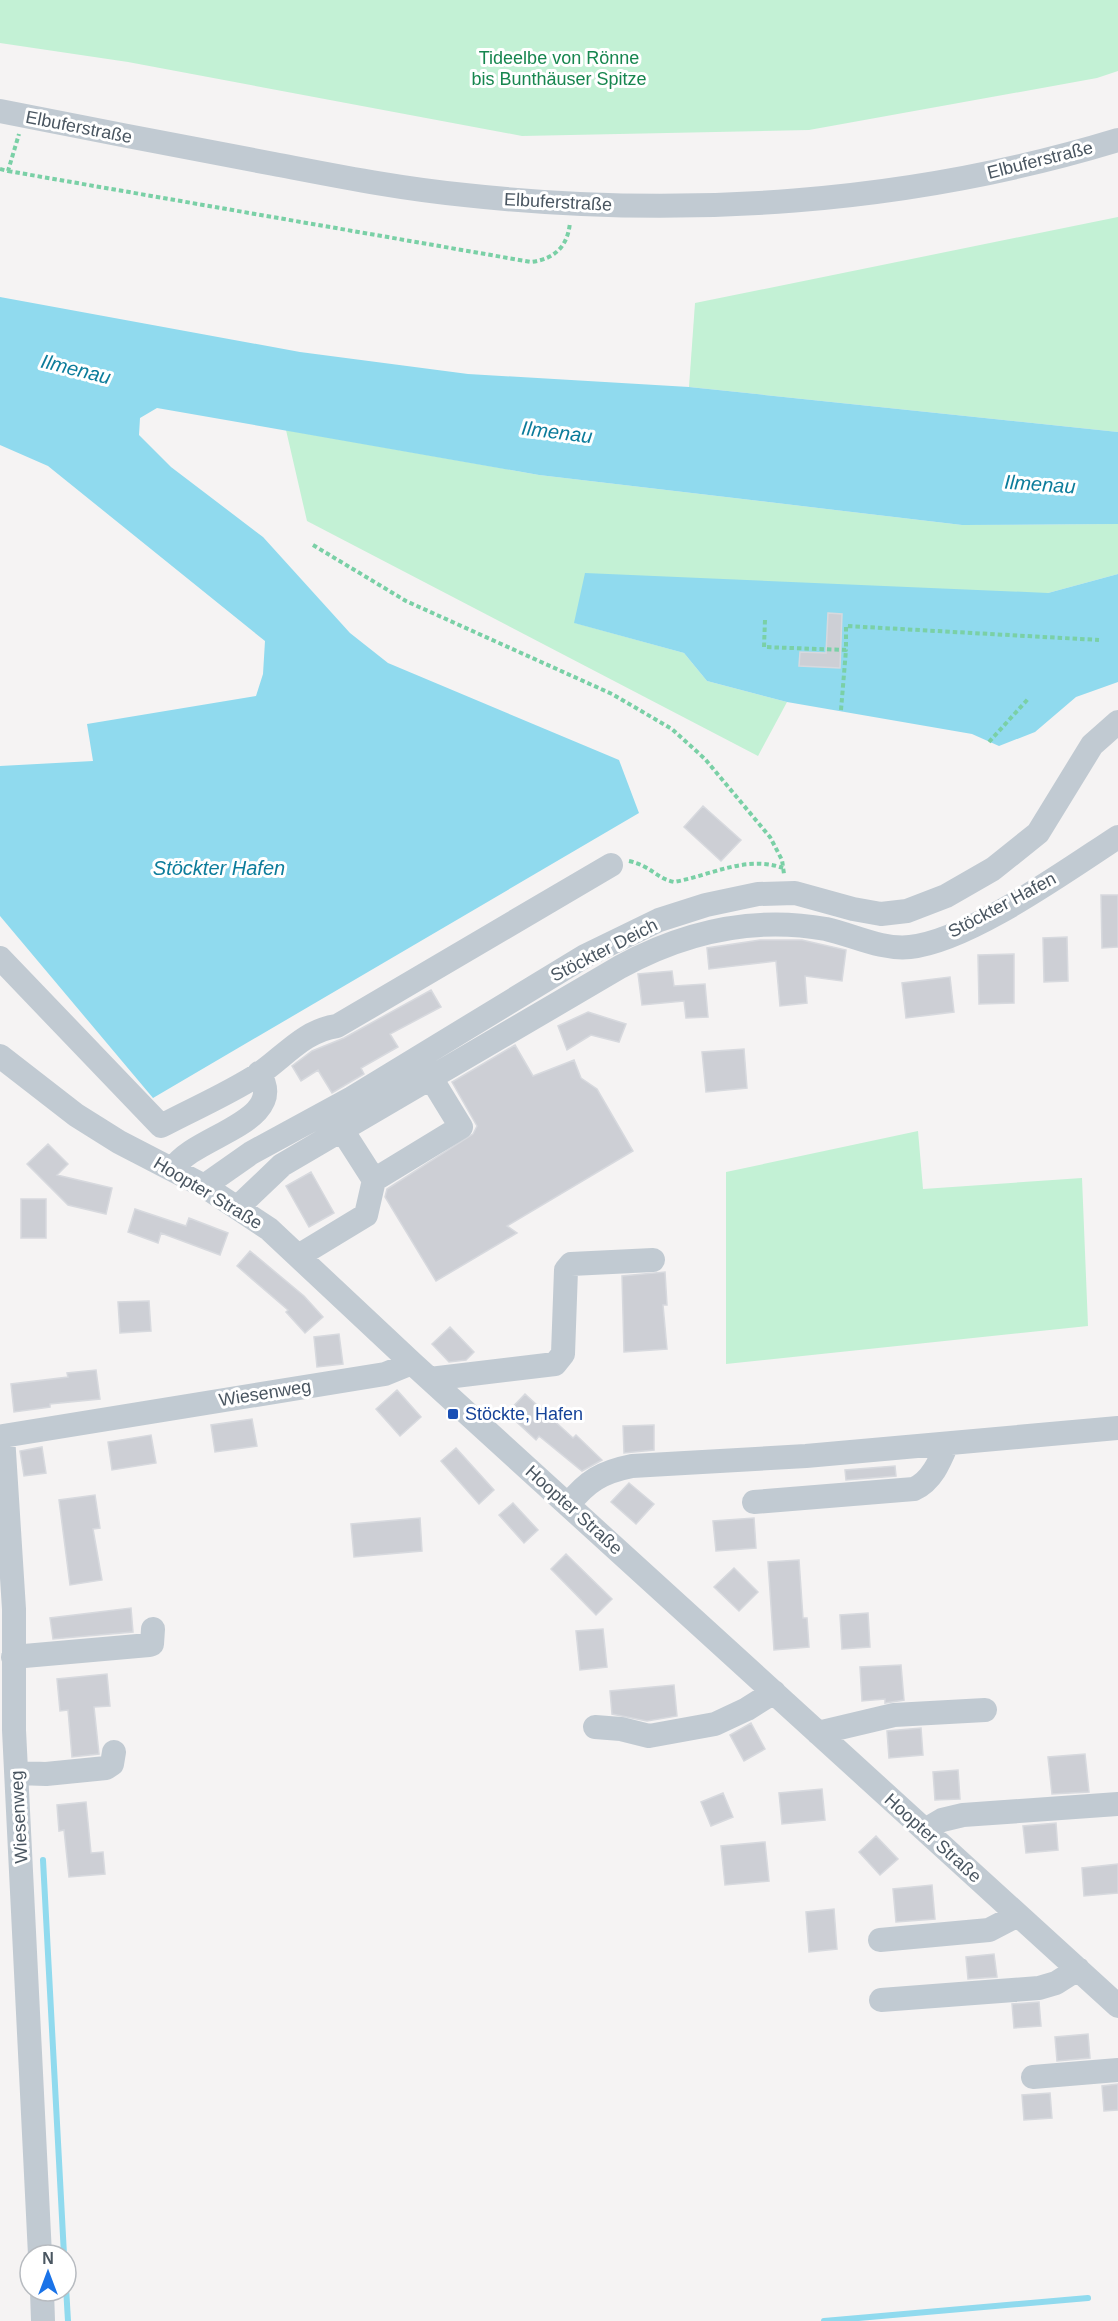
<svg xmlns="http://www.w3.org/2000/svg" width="1118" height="2321" viewBox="0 0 1118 2321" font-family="Arial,sans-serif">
	<rect width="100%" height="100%" fill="#f5f3f3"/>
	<!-- green -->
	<path fill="#c3f1d5" d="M0 0H1118V71L1097 78 809 130 522 136 128 62 0 43Z
		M1118 217V432L689 387 695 303Z
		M286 430 539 475 962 525 1118 524V574L1048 593 575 623 684 653 707 681 787 702 758 756 307 521Z
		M918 1131 923 1189 1082 1178 1088 1326 726 1364V1172Z"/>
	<!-- water -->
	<path fill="#90daee" d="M0 297 300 352 468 374 689 387 1118 432V524L962 525 539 475 157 408 140 418 139 435 171 467 263 537 350 633 388 663 619 760 639 813 153 1098 0 916V766L93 761 87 724 256 696 263 674 265 641 48 466 0 445Z
		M585 573 1048 593 1118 574V682L1076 697 1035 732 999 746 972 734 787 702 707 681 684 653 574 623Z"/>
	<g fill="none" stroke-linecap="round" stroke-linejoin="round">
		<!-- stream -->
		<path stroke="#90daee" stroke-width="6" d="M43 1860 64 2255
			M66 2287 68 2321
			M824 2321 1088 2298"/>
	</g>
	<!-- building -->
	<path fill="#cdcfd5" stroke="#d7d9de" stroke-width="1.5" d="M828 613 842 614 840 668 799 666 800 652 826 653Z
		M703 806 741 840 721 861 684 827Z
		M1101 895H1118V947L1102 948Z
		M1067 937 1068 981 1044 982 1043 938Z
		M760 940H802L846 950 842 981 805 976 807 1003 780 1006 776 961 709 969 707 948Z
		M1014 954V1003L979 1004 978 955Z
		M672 971 674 986 705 984 708 1017 686 1018 684 1001 642 1005 638 974Z
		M950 977 954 1012 906 1018 902 983Z
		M431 990 441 1007 390 1034 398 1047 361 1068 364 1074 332 1093 318 1070 301 1081 292 1066 312 1051 344 1038Z
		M588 1012 626 1024 619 1042 591 1035 567 1050 558 1026Z
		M515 1045 533 1076 574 1060 581 1078 597 1089 633 1151 507 1226 517 1233 436 1281 385 1197 387 1189 473 1134 477 1126 452 1082Z
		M744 1049 747 1088 706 1092 702 1052Z
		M48 1144 68 1164 57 1175 112 1188 106 1214 68 1205 27 1164Z
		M311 1172 334 1213 309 1227 286 1186Z
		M21 1199H46V1238H21Z
		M135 1209 186 1226 189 1218 228 1233 220 1255 161 1233 158 1243 128 1232Z
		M250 1251 304 1296 323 1317 305 1333 286 1312 288 1310 237 1266Z
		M665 1272 667 1305H663L667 1349 624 1352 622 1276Z
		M149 1301 151 1331 120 1333 118 1302Z
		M450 1327 474 1352 466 1360 449 1362 432 1344Z
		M339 1334 343 1364 317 1367 314 1337Z
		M96 1370 100 1399 50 1404V1407L14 1412 11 1384 68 1377 67 1373Z
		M397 1390 421 1417 400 1436 376 1409Z
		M525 1394 573 1438 576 1435 602 1460 582 1471 539 1436 536 1440 507 1413Z
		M252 1419 257 1446 215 1452 211 1425Z
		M654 1425V1450L624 1453 623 1426Z
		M151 1435 156 1463 112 1470 108 1442Z
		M42 1447 46 1473 24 1476 20 1451Z
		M456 1448 494 1490 479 1504 441 1461Z
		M895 1466 896 1476 846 1480 845 1470Z
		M629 1483 654 1504 636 1524 611 1502Z
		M95 1495 100 1528 93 1529 102 1580 70 1585 59 1500Z
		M513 1503 538 1530 524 1543 499 1515Z
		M420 1518 422 1551 354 1557 351 1524Z
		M754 1518 756 1548 716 1551 713 1521Z
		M566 1554 612 1599 596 1615 551 1569Z
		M799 1560 803 1618H807L809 1647 774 1650 768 1562Z
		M734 1568 758 1592 739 1611 714 1587Z
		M131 1608 133 1632 53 1639 50 1618Z
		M868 1613 870 1647 842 1649 840 1615Z
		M603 1629 607 1667 580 1670 576 1631Z
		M901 1665 904 1700 885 1703V1699L862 1701 860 1667Z
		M107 1674 110 1706 94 1707 99 1754 72 1757 68 1710 60 1711 57 1679Z
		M674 1685 677 1716 647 1721 612 1714 610 1691Z
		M751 1723 765 1749 744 1761 730 1735Z
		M921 1728 923 1755 889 1758 887 1731Z
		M1085 1754 1089 1792 1052 1794 1048 1757Z
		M958 1770 960 1799 935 1800 933 1772Z
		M822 1789 825 1820 782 1824 779 1793Z
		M723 1793 733 1817 711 1826 701 1802Z
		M86 1802 91 1853 103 1852 105 1874 69 1877 64 1830 59 1831 57 1805Z
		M1056 1823 1058 1850 1026 1853 1023 1826Z
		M876 1836 898 1859 880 1875 859 1852Z
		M765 1842 769 1881 725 1885 721 1846Z
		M1118 1864V1893L1084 1896 1082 1868Z
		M932 1885 935 1919 896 1922 893 1889Z
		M834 1909 837 1949 809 1952 806 1912Z
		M994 1954 997 1977 968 1979 966 1957Z
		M1039 2002 1041 2026 1014 2028 1012 2004Z
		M1088 2034 1090 2058 1057 2061 1055 2037Z
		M1118 2084V2110L1104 2111 1102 2086Z
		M1050 2093 1052 2118 1024 2120 1022 2095Z"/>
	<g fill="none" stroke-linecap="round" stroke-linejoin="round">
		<!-- path -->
		<path stroke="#7ad0a6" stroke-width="4" stroke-dasharray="4.5 3" stroke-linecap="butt" d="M0 169 8 171 19 134
			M8 171 531 262C555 259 568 246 570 222
			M313 545 406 601 612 694 672 729 705 759 770 837 782 860 784 874
			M765 620 764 647 846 650V626L1099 640
			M841 710 846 650
			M989 742 1028 699
			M629 861C651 866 656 878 674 882 712 875 746 855 783 868"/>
		<!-- minor -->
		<path stroke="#c1cad2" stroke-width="24" d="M0 111C91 129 183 147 274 164 337 176 401 189 465 195 683 219 908 204 1118 140
			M0 958 161 1126C193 1109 228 1094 259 1074 284 1057 305 1030 337 1026L611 865
			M0 1056 76 1115 119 1142 204 1186 269 1229 412 1363 1118 2006
			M342 1130 374 1180 461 1127 431 1078
			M173 1169C193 1135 290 1123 259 1073
			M204 1186 251 1153 352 1098 585 956 659 920 706 905 758 894 795 893 853 909 881 914 907 911 946 896 993 869 1038 833 1092 745 1118 722
			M238 1207 282 1165 620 967C684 932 753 916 826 929 853 935 881 950 910 947 969 941 1067 870 1118 837
			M300 1255 366 1215 374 1180
			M430 1379 555 1364 563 1354 566 1270 571 1264 653 1260
			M754 1502 914 1489C932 1481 940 1461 947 1444
			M568 1505C587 1481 602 1472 632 1466L806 1456 1118 1428
			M13 1657 149 1645 152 1644 153 1629
			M595 1727 621 1729 649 1736 715 1724 747 1709 774 1692
			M818 1733 894 1715 985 1710
			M17 1773 46 1774 106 1768 112 1764 114 1752
			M925 1830 942 1820 963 1815 1118 1804
			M880 1940 989 1930 1018 1915
			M881 2000 1039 1988 1056 1983 1078 1969
			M1033 2077 1118 2070
			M40 2255 14 1730V1609L3 1436 385 1374 412 1363
			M42 2291 43 2321"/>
	</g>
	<!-- markers -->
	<rect fill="#1a4fb4" stroke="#fff" stroke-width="2" x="447" y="1408" width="12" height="12" rx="3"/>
	<g text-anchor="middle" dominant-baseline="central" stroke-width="6" stroke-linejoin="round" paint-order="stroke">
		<!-- park labels -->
		<g font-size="18" fill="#17864f" stroke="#fff">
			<text x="559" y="58">Tideelbe von Rönne<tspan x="559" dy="21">bis Bunthäuser Spitze</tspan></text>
		</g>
		<!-- street labels -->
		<g font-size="18" fill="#4a5661" stroke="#fff">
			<text transform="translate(79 127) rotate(11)">Elbuferstraße</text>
			<text transform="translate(1040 160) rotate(-14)">Elbuferstraße</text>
			<text transform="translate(558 202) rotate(3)">Elbuferstraße</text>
			<text transform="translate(1002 905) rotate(-28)">Stöckter Hafen</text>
			<text transform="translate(604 950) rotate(-27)">Stöckter Deich</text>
			<text transform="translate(208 1193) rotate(31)">Hoopter Straße</text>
			<text transform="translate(265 1393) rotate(-9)">Wiesenweg</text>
			<text transform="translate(574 1510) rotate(42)">Hoopter Straße</text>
			<text transform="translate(19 1817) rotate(-93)">Wiesenweg</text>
			<text transform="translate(933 1838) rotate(42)">Hoopter Straße</text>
		</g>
		<!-- transit labels -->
		<g font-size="18" fill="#164399" stroke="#fff" text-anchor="start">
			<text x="465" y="1414">Stöckte, Hafen</text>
		</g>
		<!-- water labels -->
		<g font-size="20" font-style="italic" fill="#0c7c9b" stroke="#fff">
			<text transform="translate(76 369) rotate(14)">Ilmenau</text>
			<text transform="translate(557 432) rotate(7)">Ilmenau</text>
			<text transform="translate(1040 484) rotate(4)">Ilmenau</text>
			<text x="219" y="868">Stöckter Hafen</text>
		</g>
	</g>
	<!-- north arrow -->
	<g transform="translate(48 2273)"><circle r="28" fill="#ffffff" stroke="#b7bbc0" stroke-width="1.5"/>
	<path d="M0-4.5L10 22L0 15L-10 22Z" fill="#1a73e8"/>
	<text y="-9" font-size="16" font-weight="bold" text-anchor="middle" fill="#4a5661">N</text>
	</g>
</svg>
